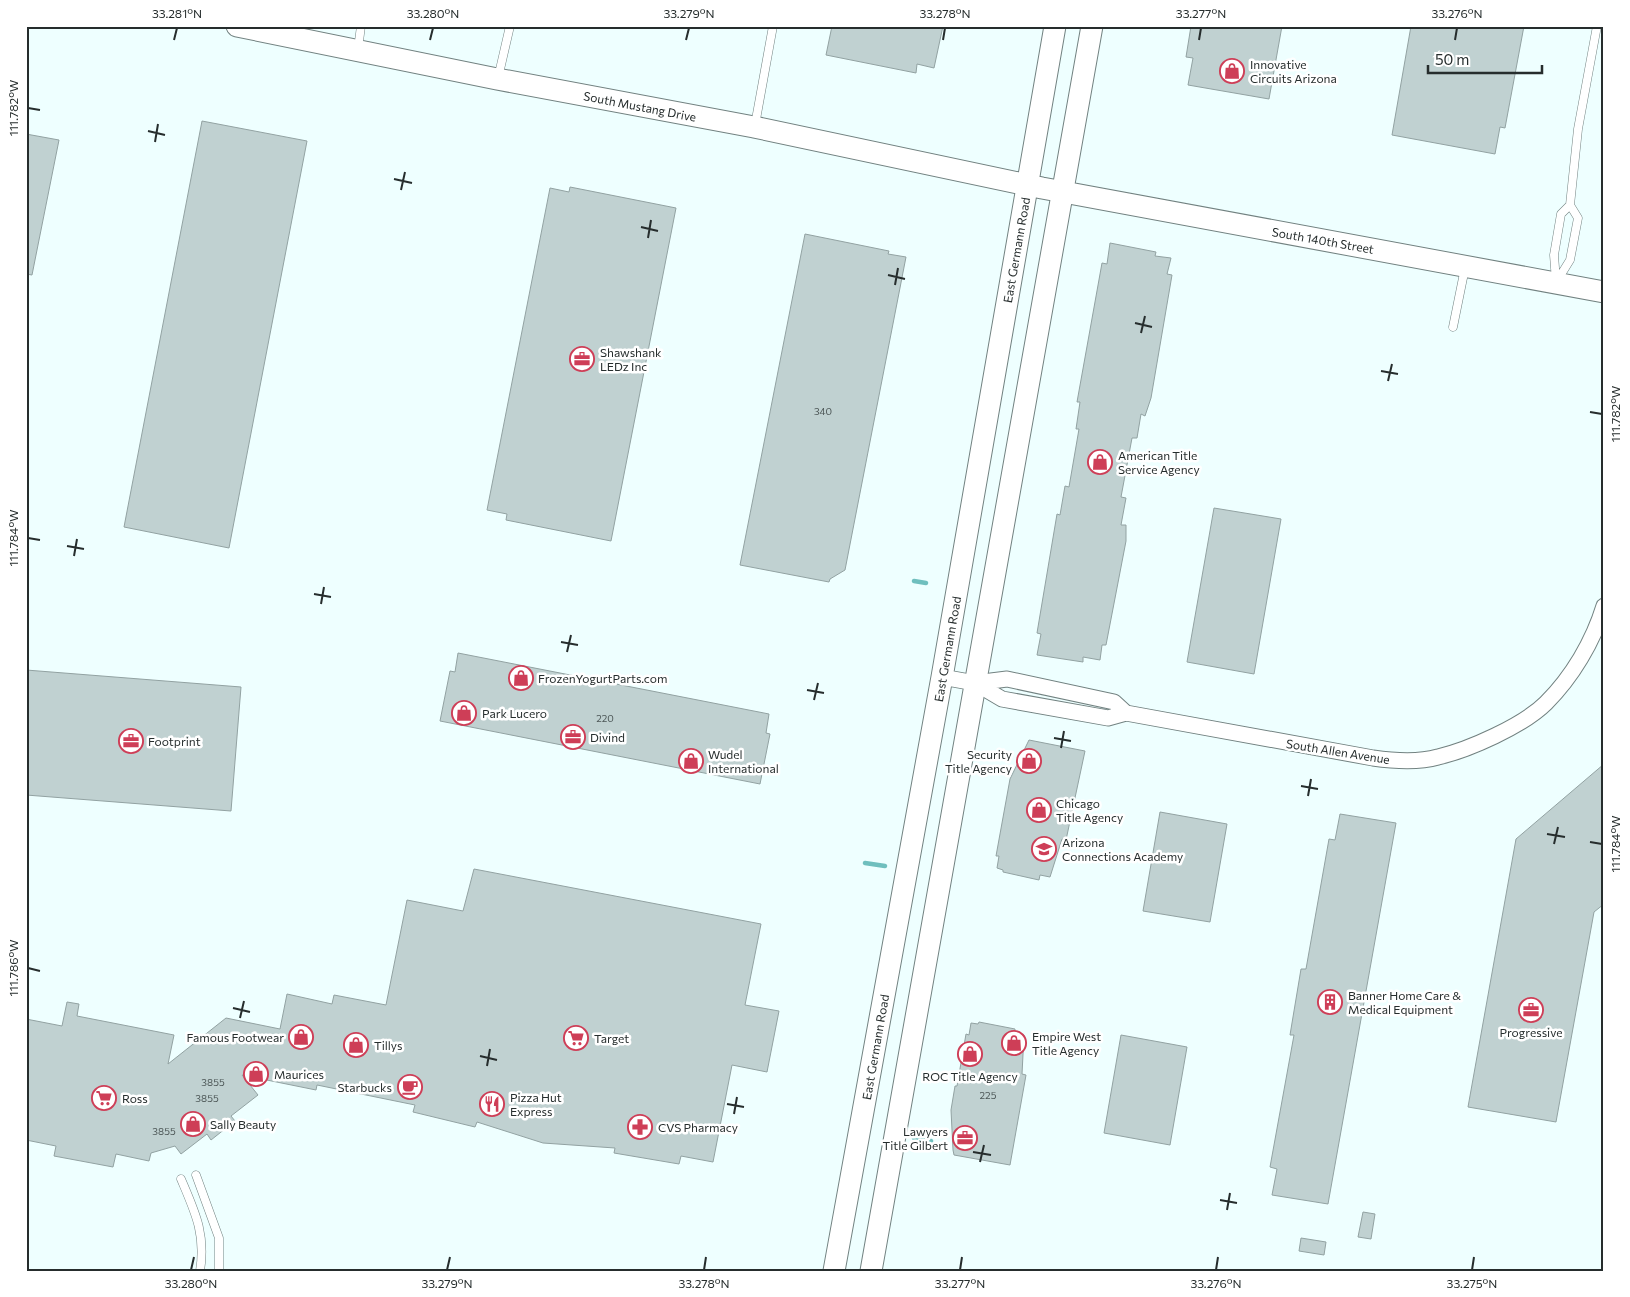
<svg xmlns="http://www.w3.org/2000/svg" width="1630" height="1297" viewBox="0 0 1630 1297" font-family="Commissioner,sans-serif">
	<rect width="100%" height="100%" fill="#eff"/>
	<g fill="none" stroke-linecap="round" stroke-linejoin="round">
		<!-- stream -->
		<path stroke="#6fbfbe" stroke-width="4.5" d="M914 581 926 583
			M865 863 885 866
			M914 1138 931 1141"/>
	</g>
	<!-- building -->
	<path fill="#c0d1d1" stroke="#92a2a2" d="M832 26H943L934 68 917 64 916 73 826 55Z
		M1191 26H1282L1269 99 1188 85 1193 58 1186 57Z
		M1411 26H1524L1505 128 1500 127 1495 154 1392 135Z
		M202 121 307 141 229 548 124 527Z
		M26 134 59 140 32 275 26 274Z
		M570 187 676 208 611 541 506 520 507 514 487 510 550 188 569 192Z
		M805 234 889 251 888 254 906 257 845 570 830 579 829 582 740 565Z
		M1110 243 1156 252 1155 256 1171 258 1167 274 1172 275 1151 398 1145 416 1141 414 1137 438H1132L1121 497 1126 498 1121 525H1126V541L1106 645H1102L1100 660 1083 657V662L1037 655 1041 634 1037 633 1057 514 1060 515 1065 486 1069 487 1079 429H1076L1080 402H1077L1102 263 1107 264Z
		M1214 508 1281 519 1254 674 1187 662Z
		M458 653 769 714 766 733 770 734 760 784 440 721 450 671 455 672Z
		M26 670 241 687 231 811 26 795Z
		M1029 740 1085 751 1066 840 1062 839 1050 877 1040 875 1039 880 1003 872V870L997 868 999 856H996L1010 779Z
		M1604 764V904L1594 912 1556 1122 1468 1107 1516 839Z
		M1160 812 1227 824 1210 922 1143 911Z
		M1340 814 1396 823 1328 1204 1272 1195 1277 1169 1270 1167 1294 1035H1290L1301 969H1306L1329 839 1335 840Z
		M474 869 761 924 745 1005 779 1011 767 1072 732 1065 713 1162 681 1156 679 1164 614 1153 615 1148 543 1143 477 1122 475 1127 413 1112 415 1105 317 1085 316 1090 242 1075 258 1095 231 1116 235 1121 211 1140 207 1134 181 1154 175 1146 151 1153 149 1161 116 1154 113 1167 54 1156 56 1146 26 1140V1019L62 1026 67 1002 79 1004 77 1016 174 1035 168 1064 226 1018 280 1029 287 994 332 1004 334 995 386 1005 407 900 463 911Z
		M979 1022 1015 1029V1033L1024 1035 1022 1074 1026 1075 1010 1165 954 1155 953 1150 951 1110 955 1086H957L966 1034 969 1035 971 1023 978 1024Z
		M1121 1035 1187 1047 1170 1145 1104 1133Z
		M1363 1212 1375 1214 1371 1239 1358 1237Z
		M1301 1238 1326 1242 1324 1255 1299 1251Z"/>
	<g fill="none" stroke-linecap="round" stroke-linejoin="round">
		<defs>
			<path id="lane" d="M358 49 361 26
				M498 78 510 26
				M755 125 773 26
				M1556 281 1554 255 1561 214 1570 205
				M1557 281 1570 260 1578 218 1570 205 1578 129 1597 26
				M1453 327 1465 268
				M196 1175 219 1238V1271
				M181 1179C195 1212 206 1234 200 1271"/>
			<path id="street" d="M942 677 975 683 1002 699 1108 718 1126 713 1373 758C1394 761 1417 763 1438 757 1468 750 1523 726 1546 703 1572 677 1593 642 1604 606
				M975 683 1007 679 1114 702 1126 713"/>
			<path id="secondary" d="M237 26 497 79 754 127 1042 188 1604 292
				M834 1271 942 677 1055 26
				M871 1271 1092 26"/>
		</defs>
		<!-- lane casing -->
		<use href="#lane" stroke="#728281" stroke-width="9"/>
		<!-- street casing -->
		<use href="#street" stroke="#728281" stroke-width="17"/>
		<!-- secondary casing -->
		<use href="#secondary" stroke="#728281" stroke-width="23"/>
		<!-- lane -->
		<use href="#lane" stroke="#fff" stroke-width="8"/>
		<!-- street -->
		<use href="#street" stroke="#fff" stroke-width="15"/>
		<!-- secondary -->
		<use href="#secondary" stroke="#fff" stroke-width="21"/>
	</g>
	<!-- ticks -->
	<path fill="none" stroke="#262d2d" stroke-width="2" d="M174 40 177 28M430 40 433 28M686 40 689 28M943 40 945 28M1199 40 1201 28M1455 40 1457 28M28 108 40 110M148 131 165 135M155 142 158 124M394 179 412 183M401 190 405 172M641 227 658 231M648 238 651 220M888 275 905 279M895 285 898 268M1135 323 1152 327M1141 333 1145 316M1381 371 1398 374M1388 381 1392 364M1590 412 1602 414M28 538 40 540M67 546 84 549M74 556 77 539M314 594 331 597M321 604 324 587M561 642 578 645M567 652 571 635M807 690 824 693M814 700 818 683M1054 738 1071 741M1061 748 1064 731M1301 786 1318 789M1308 796 1311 779M1547 834 1565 837M1590 842 1602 844M1554 844 1558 827M28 968 40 971M233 1008 250 1012M240 1018 244 1001M480 1056 497 1060M487 1066 490 1049M727 1104 744 1107M734 1114 737 1097M973 1152 991 1155M980 1162 984 1145M1220 1200 1237 1203M1227 1210 1230 1193M191 1270 194 1257M447 1270 450 1257M704 1270 706 1257M960 1270 962 1257M1216 1270 1218 1257M1472 1270 1474 1257"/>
	<!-- icons -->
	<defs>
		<symbol id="shop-ring" viewBox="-11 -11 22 22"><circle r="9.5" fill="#fff" stroke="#ce3e57" stroke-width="1.5"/><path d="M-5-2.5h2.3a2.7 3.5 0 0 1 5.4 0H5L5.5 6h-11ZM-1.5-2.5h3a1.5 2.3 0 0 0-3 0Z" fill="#ce3e57"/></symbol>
		<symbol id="office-ring" viewBox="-11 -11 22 22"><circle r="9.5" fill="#fff" stroke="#ce3e57" stroke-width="1.5"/><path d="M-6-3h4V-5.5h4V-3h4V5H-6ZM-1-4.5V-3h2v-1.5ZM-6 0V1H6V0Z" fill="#ce3e57"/></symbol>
		<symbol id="school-ring" viewBox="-11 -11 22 22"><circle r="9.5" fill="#fff" stroke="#ce3e57" stroke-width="1.5"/><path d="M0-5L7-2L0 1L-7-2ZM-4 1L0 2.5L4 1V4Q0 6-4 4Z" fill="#ce3e57"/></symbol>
		<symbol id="building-ring" viewBox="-11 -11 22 22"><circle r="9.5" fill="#fff" stroke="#ce3e57" stroke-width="1.5"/><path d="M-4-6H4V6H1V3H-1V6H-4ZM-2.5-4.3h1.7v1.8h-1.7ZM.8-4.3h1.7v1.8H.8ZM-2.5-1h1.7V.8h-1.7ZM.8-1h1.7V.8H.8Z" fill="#ce3e57"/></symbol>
		<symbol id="supermarket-ring" viewBox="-11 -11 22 22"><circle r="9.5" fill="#fff" stroke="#ce3e57" stroke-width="1.5"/><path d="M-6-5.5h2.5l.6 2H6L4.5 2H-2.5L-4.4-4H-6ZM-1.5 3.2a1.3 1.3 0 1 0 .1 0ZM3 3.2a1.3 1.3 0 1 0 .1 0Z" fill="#ce3e57"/></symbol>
		<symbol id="cafe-ring" viewBox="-11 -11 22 22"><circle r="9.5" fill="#fff" stroke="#ce3e57" stroke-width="1.5"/><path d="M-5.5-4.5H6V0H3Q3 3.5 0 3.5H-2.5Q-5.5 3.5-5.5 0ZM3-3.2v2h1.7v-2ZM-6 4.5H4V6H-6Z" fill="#ce3e57"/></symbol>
		<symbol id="restaurant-ring" viewBox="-11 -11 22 22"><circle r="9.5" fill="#fff" stroke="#ce3e57" stroke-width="1.5"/><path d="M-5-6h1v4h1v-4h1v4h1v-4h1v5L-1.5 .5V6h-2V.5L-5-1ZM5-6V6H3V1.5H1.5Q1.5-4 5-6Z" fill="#ce3e57"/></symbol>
		<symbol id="pharmacy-ring" viewBox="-11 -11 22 22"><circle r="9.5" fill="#fff" stroke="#ce3e57" stroke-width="1.5"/><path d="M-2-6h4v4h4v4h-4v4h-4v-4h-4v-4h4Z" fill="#ce3e57"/></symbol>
	</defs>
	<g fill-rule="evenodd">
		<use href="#shop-ring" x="1218" y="57" width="28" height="28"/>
		<use href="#office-ring" x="568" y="345" width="28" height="28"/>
		<use href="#shop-ring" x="1086" y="448" width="28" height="28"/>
		<use href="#shop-ring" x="507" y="664" width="28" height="28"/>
		<use href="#shop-ring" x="450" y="699" width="28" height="28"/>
		<use href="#office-ring" x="559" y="723" width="28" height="28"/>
		<use href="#office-ring" x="117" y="727" width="28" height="28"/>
		<use href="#shop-ring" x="677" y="747" width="28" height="28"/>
		<use href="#shop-ring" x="1015" y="747" width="28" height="28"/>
		<use href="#shop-ring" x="1025" y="796" width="28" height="28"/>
		<use href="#school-ring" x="1030" y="835" width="28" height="28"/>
		<use href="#building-ring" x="1316" y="988" width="28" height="28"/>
		<use href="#office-ring" x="1517" y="996" width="28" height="28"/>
		<use href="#shop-ring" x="287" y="1023" width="28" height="28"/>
		<use href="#supermarket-ring" x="562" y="1024" width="28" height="28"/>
		<use href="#shop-ring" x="1000" y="1029" width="28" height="28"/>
		<use href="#shop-ring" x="342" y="1031" width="28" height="28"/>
		<use href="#shop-ring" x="956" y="1040" width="28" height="28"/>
		<use href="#shop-ring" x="242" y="1060" width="28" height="28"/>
		<use href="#cafe-ring" x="396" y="1073" width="28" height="28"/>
		<use href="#supermarket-ring" x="90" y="1084" width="28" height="28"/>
		<use href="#restaurant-ring" x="478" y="1090" width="28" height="28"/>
		<use href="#shop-ring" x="179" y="1110" width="28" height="28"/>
		<use href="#pharmacy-ring" x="626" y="1113" width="28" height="28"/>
		<use href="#office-ring" x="951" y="1124" width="28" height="28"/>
	</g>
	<g text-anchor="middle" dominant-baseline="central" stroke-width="5" stroke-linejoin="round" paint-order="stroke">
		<!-- number labels -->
		<g font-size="10" fill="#4c5656">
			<text x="823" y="411">340</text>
			<text x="605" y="718">220</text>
			<text x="213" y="1082">3855</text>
			<text x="988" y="1095">225</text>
			<text x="207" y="1098">3855</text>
			<text x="164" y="1131">3855</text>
		</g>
		<!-- poi labels -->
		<g font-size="12" fill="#262d2d" stroke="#fff" text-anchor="start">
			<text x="1250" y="64">Innovative<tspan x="1250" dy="14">Circuits Arizona</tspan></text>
			<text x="600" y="352">Shawshank<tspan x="600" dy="14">LEDz Inc</tspan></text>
			<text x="1118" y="455">American Title<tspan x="1118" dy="14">Service Agency</tspan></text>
			<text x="538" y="678">FrozenYogurtParts.com</text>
			<text x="482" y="713">Park Lucero</text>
			<text x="590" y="737">Divind</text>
			<text x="148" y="741">Footprint</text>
			<text x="708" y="754">Wudel<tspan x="708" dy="14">International</tspan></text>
			<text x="1012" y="754" text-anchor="end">Security<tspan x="1012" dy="14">Title Agency</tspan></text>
			<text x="1056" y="803">Chicago<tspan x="1056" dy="14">Title Agency</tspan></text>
			<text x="1062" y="842">Arizona<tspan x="1062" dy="14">Connections Academy</tspan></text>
			<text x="1348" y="995">Banner Home Care &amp;<tspan x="1348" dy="14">Medical Equipment</tspan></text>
			<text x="1531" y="1032" text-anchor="middle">Progressive</text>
			<text x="1032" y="1036">Empire West<tspan x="1032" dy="14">Title Agency</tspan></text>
			<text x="284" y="1037" text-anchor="end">Famous Footwear</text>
			<text x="594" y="1038">Target</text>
			<text x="374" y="1045">Tillys</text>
			<text x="274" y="1074">Maurices</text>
			<text x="970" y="1076" text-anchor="middle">ROC Title Agency</text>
			<text x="392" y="1087" text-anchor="end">Starbucks</text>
			<text x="510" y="1097">Pizza Hut<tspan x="510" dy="14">Express</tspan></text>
			<text x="122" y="1098">Ross</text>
			<text x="210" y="1124">Sally Beauty</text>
			<text x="658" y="1127">CVS Pharmacy</text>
			<text x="948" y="1131" text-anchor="end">Lawyers<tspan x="948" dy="14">Title Gilbert</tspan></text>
		</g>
		<!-- street labels -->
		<g font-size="12" fill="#262d2d" stroke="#fff">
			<text transform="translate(640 106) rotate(11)">South Mustang Drive</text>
			<text transform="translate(1323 240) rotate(10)">South 140th Street</text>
			<text transform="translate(1016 250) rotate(-80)">East Germann Road</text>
			<text transform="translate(947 649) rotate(-80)">East Germann Road</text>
			<text transform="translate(1338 751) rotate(9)">South Allen Avenue</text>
			<text transform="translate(875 1047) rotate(-80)">East Germann Road</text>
		</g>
	</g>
	<!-- border -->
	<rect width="1630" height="1297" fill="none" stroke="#ffffff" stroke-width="55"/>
	<!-- scale -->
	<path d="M1428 65v8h114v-8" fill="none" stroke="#262d2d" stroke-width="2.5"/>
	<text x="1435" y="65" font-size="15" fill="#262d2d" stroke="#ffffff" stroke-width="4" paint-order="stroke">50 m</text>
	<rect x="28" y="28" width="1574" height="1242" fill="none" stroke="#262d2d" stroke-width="2"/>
	<g font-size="12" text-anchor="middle" fill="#262d2d">
		<text x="177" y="18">33.281°N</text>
		<text x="433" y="18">33.280°N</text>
		<text x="689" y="18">33.279°N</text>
		<text x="945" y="18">33.278°N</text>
		<text x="1201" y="18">33.277°N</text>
		<text x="1457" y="18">33.276°N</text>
		<text transform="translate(14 108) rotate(-90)" y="4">111.782°W</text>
		<text transform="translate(1616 414) rotate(-90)" y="4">111.782°W</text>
		<text transform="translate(14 538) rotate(-90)" y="4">111.784°W</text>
		<text transform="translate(1616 844) rotate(-90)" y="4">111.784°W</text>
		<text transform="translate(14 968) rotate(-90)" y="4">111.786°W</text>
		<text x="191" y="1288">33.280°N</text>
		<text x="447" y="1288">33.279°N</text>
		<text x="704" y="1288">33.278°N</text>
		<text x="960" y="1288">33.277°N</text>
		<text x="1216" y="1288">33.276°N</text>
		<text x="1472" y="1288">33.275°N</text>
	</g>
</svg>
